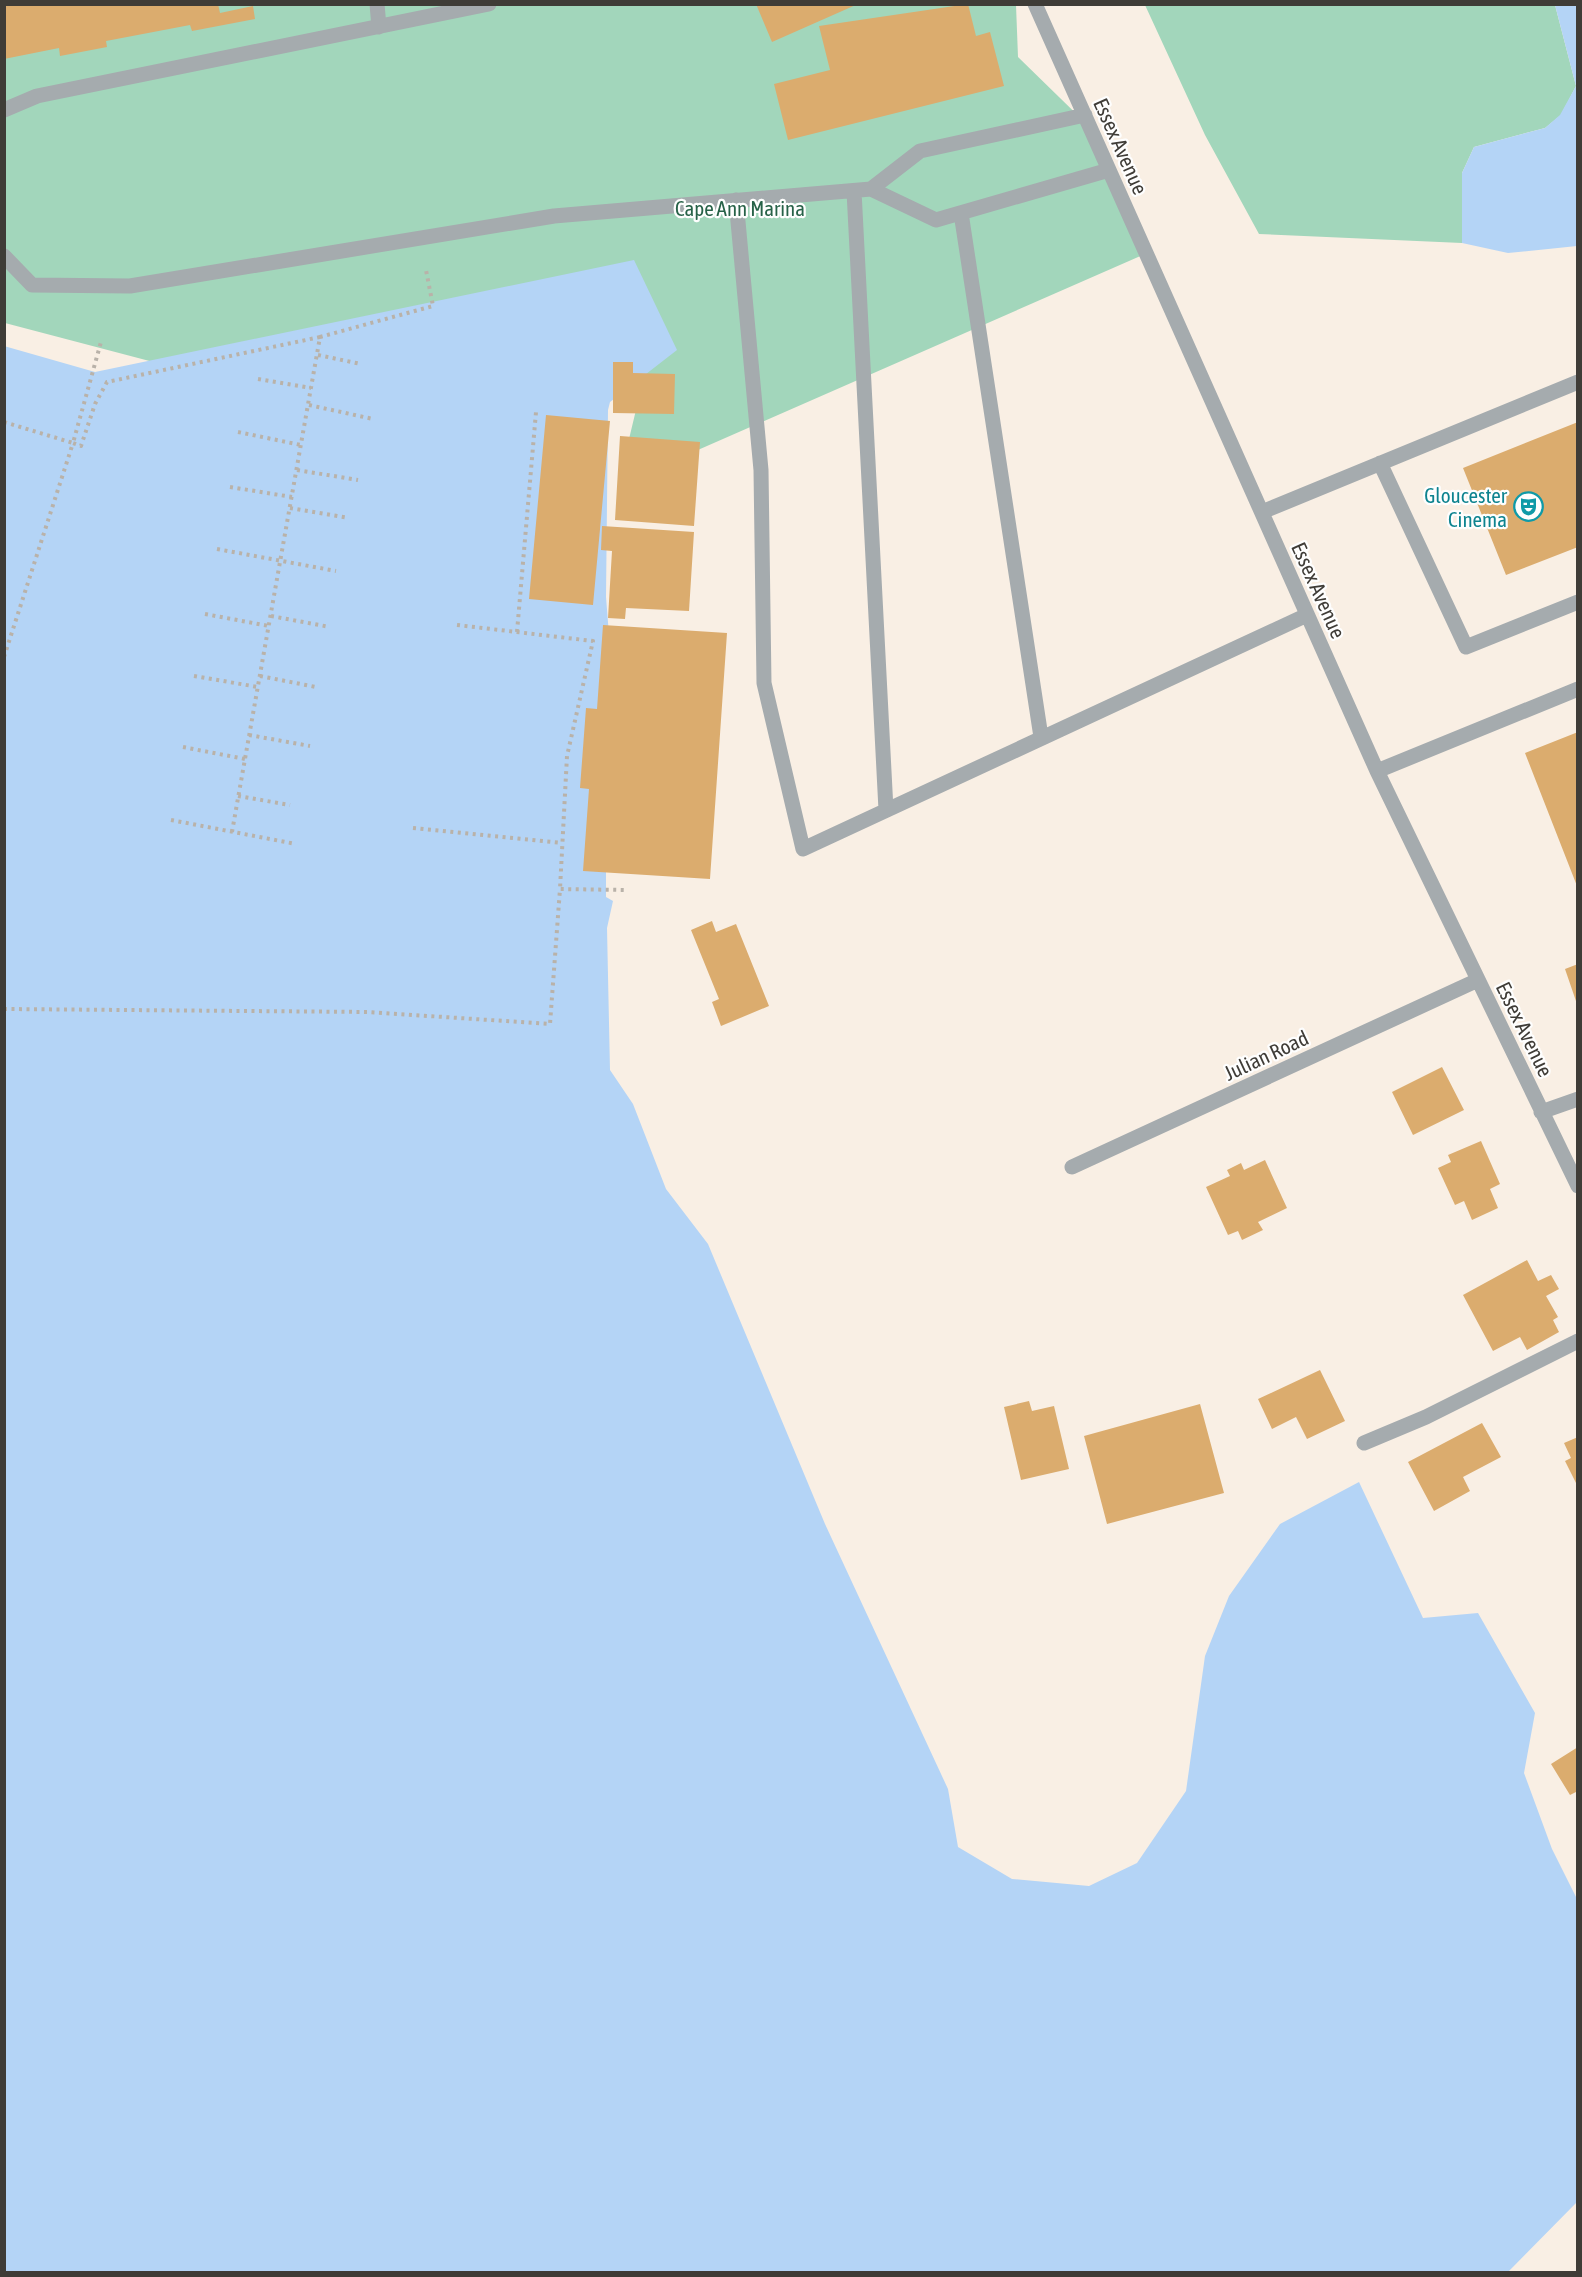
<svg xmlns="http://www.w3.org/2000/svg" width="1582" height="2277" viewBox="0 0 1582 2277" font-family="'Asap Condensed',sans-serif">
	<rect width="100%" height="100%" fill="#f9efe4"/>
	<!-- green -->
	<path fill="#a2d6bb" d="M4 5H1016L1018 57 1100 137 1145 254 618 485 641 389 294 399 5 323Z
		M1145 5H1555L1576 86 1561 115 1545 128 1474 147 1462 173V243L1259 234 1205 135Z"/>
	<!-- water -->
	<path fill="#b4d4f6" d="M1555 5H1577V246L1508 253 1462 243V173L1474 147 1545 128 1560 115 1576 86Z
		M634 260 677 350 610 402 608 410 606 597 622 799 606 803V897L613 901 607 928 610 1070 633 1104 666 1189 708 1244 825 1524 948 1789 958 1847 1012 1879 1089 1886 1137 1863 1186 1791 1205 1656 1229 1596 1280 1524 1359 1482 1423 1618 1478 1613 1535 1713 1524 1773 1552 1849 1578 1901 1577 2202 1508 2272H5L4 346 95 372Z"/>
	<!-- building -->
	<path fill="#dbac6e" d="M4 4H218L220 13 253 6 255 19 192 31 190 25 106 41 107 47 60 56 59 48 4 59Z
		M756 4H858L772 42Z
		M968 4 976 36 990 32 1004 86 788 140 774 84 830 70 819 26Z
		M613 362H633V373L675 374 674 414 613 413Z
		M546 415 610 421 593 605 529 599Z
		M1578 422V547L1506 575 1463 468Z
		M620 436 700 442 694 526 615 520Z
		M602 526 694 532 689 611 626 608 625 619 608 618 612 551 601 550Z
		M603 625 727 633 710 879 583 871 589 789 580 788 586 708 597 709Z
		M1578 732V886H1577L1525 753Z
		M712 921 716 932 736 924 769 1006 721 1026 712 1002 719 999 691 930Z
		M1578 964V1003L1577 1004 1565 969Z
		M1442 1067 1464 1110 1413 1135 1392 1092Z
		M1481 1141 1500 1184 1490 1189 1498 1208 1472 1220 1464 1201 1455 1205 1438 1168 1451 1162 1448 1155Z
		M1265 1160 1287 1208 1258 1222 1263 1230 1242 1240 1238 1231 1228 1235 1206 1187 1230 1176 1227 1170 1241 1163 1244 1170Z
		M1527 1260 1538 1281 1551 1275 1559 1289 1546 1296 1558 1317 1553 1320 1559 1332 1527 1350 1520 1337 1493 1351 1463 1295Z
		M1320 1370 1345 1421 1307 1439 1296 1417 1272 1429 1258 1399Z
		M1029 1401 1032 1411 1054 1406 1069 1469 1021 1480 1004 1407Z
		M1200 1404 1224 1493 1107 1524 1084 1436Z
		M1482 1423 1501 1457 1463 1477 1470 1491 1434 1511 1408 1462Z
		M1578 1437V1487L1565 1461 1571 1458 1564 1443Z
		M1578 1747V1791L1570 1795 1551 1764Z"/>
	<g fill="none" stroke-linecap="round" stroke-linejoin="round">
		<!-- path -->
		<path stroke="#b9b2a9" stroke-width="4" stroke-dasharray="3 4.5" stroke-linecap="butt" d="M318 355 361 364
			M258 379 311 388
			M309 405 373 419
			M4 422 73 443 101 342
			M238 432 301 445
			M297 470 358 480
			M230 487 292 497
			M290 508 349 518
			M217 549 336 571
			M205 614 269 626
			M271 616 330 627
			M457 625 593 641 567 756 560 889
			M517 632 536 412
			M4 657 73 443 81 446 95 404 107 382 320 337
			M194 676 258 687
			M260 676 316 687
			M249 735 310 746
			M183 747 245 759
			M238 796 290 805
			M171 820 296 844
			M413 828 562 843
			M232 832 320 337 433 306 426 270
			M4 1009 368 1012 550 1024 560 889 625 890"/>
		<!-- minor -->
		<path stroke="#a5abae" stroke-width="15" d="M377 4 379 27
			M1035 4 1377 771 1578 1186
			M4 110 37 96 489 4
			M871 189 920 151 1085 115
			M854 191 886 810
			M736 200 761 470 764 683 803 849 1307 615
			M961 213 1041 737
			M4 256 32 285 130 286 554 216 871 189 936 220 1109 170
			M1380 463 1466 647 1578 602
			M1262 512 1578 382
			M1377 771 1578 689
			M1541 1112 1578 1099
			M1072 1167 1478 980
			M1364 1443 1426 1417 1578 1341"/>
	</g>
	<!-- icons -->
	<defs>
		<symbol id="theatre-ring" viewBox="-11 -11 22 22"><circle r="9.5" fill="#fefefe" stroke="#0f9aa8" stroke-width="1.5"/><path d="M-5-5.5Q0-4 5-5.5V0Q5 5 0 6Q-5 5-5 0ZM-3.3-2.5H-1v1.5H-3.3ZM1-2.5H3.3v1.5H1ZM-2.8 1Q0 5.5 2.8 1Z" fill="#0f9aa8"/></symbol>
	</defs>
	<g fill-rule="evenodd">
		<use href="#theatre-ring" x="1512" y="490" width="33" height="33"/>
	</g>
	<g text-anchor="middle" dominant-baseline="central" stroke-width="4.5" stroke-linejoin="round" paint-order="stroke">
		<!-- street labels -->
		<g font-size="21" fill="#3f3c37" stroke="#fefefe">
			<text transform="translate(1121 146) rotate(66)">Essex Avenue</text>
			<text transform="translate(1319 590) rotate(66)">Essex Avenue</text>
			<text transform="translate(1525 1029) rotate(64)">Essex Avenue</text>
			<text transform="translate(1266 1055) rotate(-25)">Julian Road</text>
		</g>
		<!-- park labels -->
		<g font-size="21" fill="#276248" stroke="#fefefe">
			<text x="740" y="208">Cape Ann Marina</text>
		</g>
		<!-- culture labels -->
		<g font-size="21" fill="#0d838f" stroke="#fefefe" text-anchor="end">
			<text x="1507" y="495">Gloucester<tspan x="1507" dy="24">Cinema</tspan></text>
		</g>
	</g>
	<!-- border -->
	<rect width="1582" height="2277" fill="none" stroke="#3f3c37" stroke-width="12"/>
</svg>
